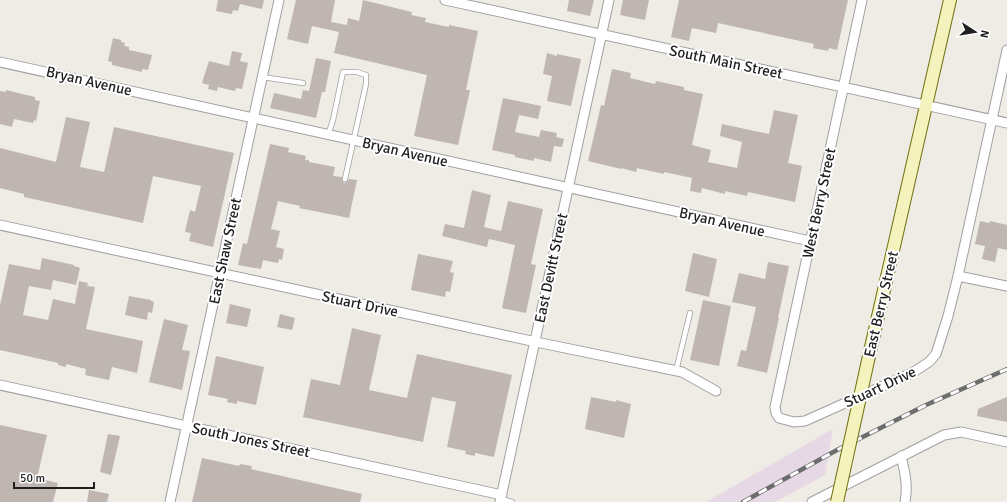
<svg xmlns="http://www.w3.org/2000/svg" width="1007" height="502" viewBox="0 0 1007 502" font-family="Signika,sans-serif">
	<rect width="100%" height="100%" fill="#efebe5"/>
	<!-- industrial -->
	<path fill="#e7d8e6" d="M833 429 825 475 775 502H706Z"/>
	<!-- building -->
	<path fill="#bfb6b2" d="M218 0H264L262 9 240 4 238 11 233 10 232 14 216 11Z
		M296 0H335L331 22 347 25 348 18 359 21 363 0 412 12 411 15 426 18 425 22 449 27V25L478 31 466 90H470L458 145 414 136 427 75 334 53 339 32 312 26 308 44 287 39Z
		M569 0H594L590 16 567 11Z
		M623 0H649L645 20 620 15Z
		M679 0H848L837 50 829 48 828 51 813 48 814 44 718 23 716 33 692 28 689 41 671 37Z
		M113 38 121 40V42L125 43 124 46 129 47V50L152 55 148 70 142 69V72L112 65V62L108 61Z
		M232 51 242 53 240 61 248 63 242 89 236 88 235 91 218 87 217 91 208 89 209 85 202 83 209 61 229 66Z
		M547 53 557 56V54L581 59 571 106 547 101 552 76 543 74Z
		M316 58 331 61 325 92H322L316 118 270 108 274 93 301 99 303 90 309 91Z
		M612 69 631 73 630 78 655 84 656 81 684 87V90L703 94 692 145 711 150 708 162 737 168 742 142 720 136 722 124 769 134 774 110 798 115 788 163 802 166 795 202 748 192 747 196 725 191V194L702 188 701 193 690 191 692 178 664 172V174L637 168 636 172 621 168V169L588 161 601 105 604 106Z
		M6 90 35 97V100L40 101 36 121 34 120 33 123 14 119 12 127 0 124V91L6 92Z
		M503 98 541 106 538 119 519 115 515 132 539 137 541 130 557 133 556 137 564 139 562 147 554 146 551 162 534 158V161L515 157V155L492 150Z
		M66 117 90 122 80 167 104 172 114 127 234 153 213 247 189 241 191 233 185 232 190 210 195 212 201 186 153 176 143 223 24 197V194L0 188V148L56 162Z
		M270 144 289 148 288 152 306 156 305 160H309V162L335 167 333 176 342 177V180L344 183 347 182 349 179 357 180 349 218 299 208 300 206 278 201 271 229 280 231 276 247 284 249 282 260 279 259 278 263 263 260 261 269 238 265 243 243 247 244Z
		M472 190 491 195 484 227 501 231 508 201 543 209 531 264 536 265 526 313 502 308 515 245 489 239 487 247 442 236 445 224 464 228Z
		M980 221 989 223 990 221 1007 225V250L998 248 995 262 982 259 985 246 975 244Z
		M693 253 717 259 709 297 685 291Z
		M418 254 453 261 450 272 454 273 450 292 446 291 445 297 411 290Z
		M42 258 74 265V266L80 268 76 285 53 280 51 290 29 286 23 315 48 320 53 299 75 304 79 281 88 283 87 286 95 287 86 329 143 341 137 373 112 367 109 380 85 375 86 369 66 364V367L58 365V363L0 350V305L9 264 40 270Z
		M768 262 789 266 778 318H779L767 373 737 366 741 350 746 351 756 307 732 302 739 273 765 279Z
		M129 296 151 300V301L154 302 152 313 148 312 147 320 125 315Z
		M703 300 731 306 719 366 690 360Z
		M230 304 251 309 247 327 226 323Z
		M280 314 295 318 292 330 277 327Z
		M164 319 188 325 182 350 190 351 182 390 149 382Z
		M352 328 381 335 369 390 407 398 417 354 512 375 494 457 475 453V456L465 454 466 451 447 447 456 402 432 397 423 442 303 417 311 379 340 385Z
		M216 356 264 367 256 405 237 401V404L227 402 228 399 208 395Z
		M591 397 616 402V400L631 404 624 438 585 429Z
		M1007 397V422L977 416 978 409Z
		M0 425 47 435 37 478 58 483 53 502H0Z
		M108 434 120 436 111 475 100 472Z
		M202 458 239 466 240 464 252 466 251 469 362 494 360 502H192Z
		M89 490 109 494 107 502H87Z"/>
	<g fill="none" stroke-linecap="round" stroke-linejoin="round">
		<defs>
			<path id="service" d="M262 77 303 83
				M328 135 333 120 343 72H357L366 75V84L345 179
				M676 371 690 313
				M501 499 512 502"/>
			<path id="minor" d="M445 0 1007 123
				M862 0 775 407 776 413 779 418 794 422 805 421 912 373 929 362 936 354 948 316 958 276 1007 50
				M0 62 810 241
				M0 225 536 342 682 372 716 391
				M958 276 1007 286
				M0 385 502 495
				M901 456C905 472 908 486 905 502
				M170 502 279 0
				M500 502 609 0
				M812 502 944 435 961 432 1007 442"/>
			<path id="secondary" d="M869 356 950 0"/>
		</defs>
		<!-- service casing -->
		<use href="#service" stroke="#a0a0a0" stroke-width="6"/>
		<!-- minor casing -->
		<use href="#minor" stroke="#a0a0a0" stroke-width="11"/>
		<!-- secondary casing -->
		<use href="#secondary" stroke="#6d6f0c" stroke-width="14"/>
		<!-- service -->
		<use href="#service" stroke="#fff" stroke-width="4.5"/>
		<!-- minor -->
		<use href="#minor" stroke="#fff" stroke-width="9"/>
		<!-- secondary -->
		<use href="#secondary" stroke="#f5f3bd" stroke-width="12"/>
		<defs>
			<path id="rail" d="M743 502 837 450 926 405 1007 369"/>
		</defs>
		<!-- rail casing -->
		<use href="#rail" stroke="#6d6d6d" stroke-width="4.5"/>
		<!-- rail -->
		<use href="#rail" stroke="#fff" stroke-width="3" stroke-dasharray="9" stroke-linecap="butt"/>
		<defs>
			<path id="secondary-bridge" d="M837 502 869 356"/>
		</defs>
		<!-- secondary-bridge casing -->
		<use href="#secondary-bridge" stroke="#6d6f0c" stroke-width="14" stroke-linecap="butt"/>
		<!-- secondary-bridge -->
		<use href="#secondary-bridge" stroke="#f5f3bd" stroke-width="12"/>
	</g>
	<g text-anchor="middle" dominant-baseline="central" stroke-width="4" stroke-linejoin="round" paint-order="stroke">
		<!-- street labels -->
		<g font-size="15" fill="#1f1f1f" stroke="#fff">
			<text transform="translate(726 62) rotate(12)">South Main Street</text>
			<text transform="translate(89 81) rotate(13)">Bryan Avenue</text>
			<text transform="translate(405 152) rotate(13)">Bryan Avenue</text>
			<text transform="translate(819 203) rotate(-78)">West Berry Street</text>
			<text transform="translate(722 222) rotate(13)">Bryan Avenue</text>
			<text transform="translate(225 251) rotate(-78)">East Shaw Street</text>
			<text transform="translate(551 268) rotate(-78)">East Devitt Street</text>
			<text transform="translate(360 304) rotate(12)">Stuart Drive</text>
			<text transform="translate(881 304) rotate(-77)">East Berry Street</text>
			<text transform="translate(880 387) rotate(-25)">Stuart Drive</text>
			<text transform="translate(251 440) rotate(12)">South Jones Street</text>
		</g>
	</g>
	<!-- north arrow -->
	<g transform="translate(975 32) rotate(102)" stroke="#ffffff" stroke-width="3" paint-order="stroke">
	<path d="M0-3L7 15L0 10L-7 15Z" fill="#1f1f1f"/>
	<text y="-6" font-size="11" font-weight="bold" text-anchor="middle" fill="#1f1f1f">N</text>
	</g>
	<!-- scale -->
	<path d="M14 482v6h80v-6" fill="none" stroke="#1f1f1f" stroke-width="2"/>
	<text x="20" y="482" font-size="12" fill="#1f1f1f" stroke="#ffffff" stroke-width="3" paint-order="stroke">50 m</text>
</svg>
